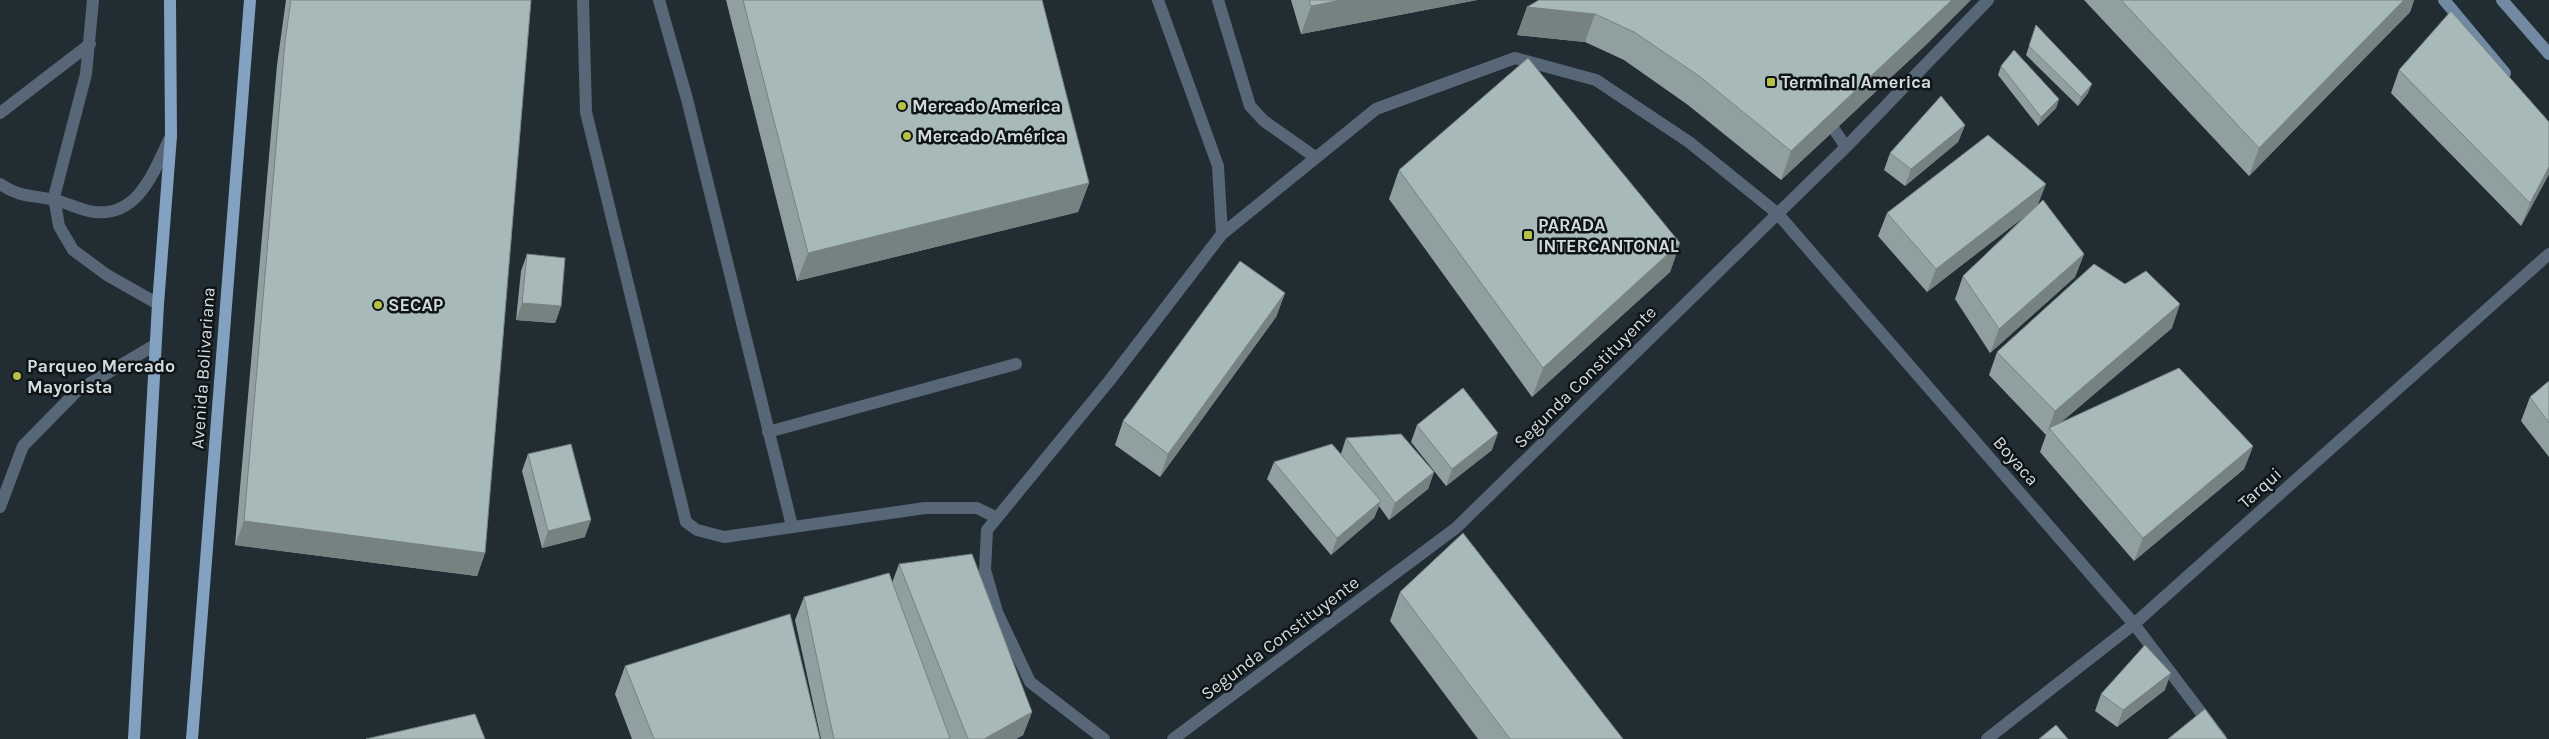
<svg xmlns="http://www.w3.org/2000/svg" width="2549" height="739" viewBox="0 0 2549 739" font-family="Karla,sans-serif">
	<rect width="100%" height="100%" fill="#212d33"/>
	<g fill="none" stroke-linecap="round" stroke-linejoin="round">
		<!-- service -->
		<path stroke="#586777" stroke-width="12" d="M93 0 86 74 54 197 59 226 73 250 107 275 158 304
			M583 0 586 112 686 522 697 530 724 537 925 508H977L997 518
			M659 0 687 99 792 526
			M1158 0 1218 166 1222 234
			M1218 0 1250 106 1264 121 1315 157
			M0 113 90 44
			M1825 116 1846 147
			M0 184C24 199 29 194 55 200 68 203 82 211 95 212 140 217 155 168 171 136
			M768 432 1016 364
			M0 507 23 446 77 391 155 345
			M1104 739 1030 682 997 612 985 570 987 530 1110 380 1222 234 1376 109 1515 58 1596 80 1689 142 1777 213"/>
		<!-- minor -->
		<path stroke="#586777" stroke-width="12" d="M1777 213 2134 624 2221 739
			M1173 739 1456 528 1846 147 1988 0
			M1987 739 2134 624 2549 254"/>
		<!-- secondary -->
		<path stroke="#7189a1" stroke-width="12" d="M2444 0 2505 73
			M2502 0 2549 54"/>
		<!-- primary -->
		<path stroke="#83a2c2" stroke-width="12" d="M134 739 158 304 171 136 170 0
			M192 739 250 0"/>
	</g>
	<!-- wall -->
	<path fill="#909fa0" d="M286 0H531L485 553 477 576 235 545 277 65Z
		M726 0H1042L1089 183 1078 212 797 281Z
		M1291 0H1477L1301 34Z
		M2084 0H2414L2410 12 2249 176Z
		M1527 7 1930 41 1781 180 1688 105 1624 60 1585 42 1517 35Z
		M2036 25 2088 93 2078 106 2026 55Z
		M2001 66 2059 99 2056 108 2038 126 1998 75Z
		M2399 70 2549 174 2521 226 2391 93Z
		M1965 125 1958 142 1905 186 1884 170 1890 153Z
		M1399 170 1680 243 1670 272 1532 397 1389 199Z
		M2039 204 2084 254 2075 277 1990 353 1955 299 1963 276 2024 217 1927 292 1878 236 1887 213Z
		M527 254 561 306 555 323 516 320 521 271Z
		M1285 293 1276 317 1160 477 1115 445 1123 421Z
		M2172 328 2060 423 2253 446 2244 469 2134 561 2040 452 2046 435 1989 375 1997 352Z
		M2549 381V457L2521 421 2530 397Z
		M1417 425 1492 450 1446 486 1411 442Z
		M1346 438 1434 472 1428 489 1389 520 1379 506 1374 518 1331 555 1267 479 1274 462 1341 454Z
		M528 454 585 537 542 548 522 471Z
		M899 564 1032 712 1023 735 1016 739H821L795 620 804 597 892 583Z
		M1400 592 1623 739H1478L1390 621Z
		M625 666 820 739H632L615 694Z
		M2165 690 2117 727 2095 711 2101 694Z"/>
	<!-- shaded-wall -->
	<path fill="#768282" d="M1341 0H1477L1301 34 1311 6Z
		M1952 0H1971L1930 41 1781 180 1791 151Z
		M2404 0H2414L2410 12 2249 176 2259 148Z
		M1527 7 1595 14 1585 42 1517 35Z
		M2092 84 2088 93 2078 106 2081 97Z
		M2059 99 2056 108 2038 126 2041 117Z
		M1965 125 1958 142 1905 186 1911 169Z
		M2549 167V174L2521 226 2530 203Z
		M1089 183 1078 212 797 281 808 253Z
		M2046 184 2037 207 1927 292 1936 269Z
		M1680 243 1670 272 1532 397 1543 368Z
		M2084 254 2075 277 1990 353 1999 329Z
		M1285 293 1276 317 1160 477 1168 454Z
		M522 303 561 306 555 323 516 320Z
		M2180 304 2172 328 2051 431 2049 428 2046 435 2055 411Z
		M1498 433 1492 450 1446 486 1452 469Z
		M2253 446 2244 469 2134 561 2143 538Z
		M1434 472 1428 489 1389 520 1395 503Z
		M1381 501 1374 518 1331 555 1337 538Z
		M591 520 585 537 542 548 548 531Z
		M244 521 485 553 477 576 235 545Z
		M2171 673 2165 690 2117 727 2123 710Z
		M1032 712 1023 735 1016 739H984Z"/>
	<!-- building -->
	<path fill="#a8b9ba" stroke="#768282" d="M291 0H531L485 553 244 521 285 42Z
		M743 0H1042L1089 183 808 253Z
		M1309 0H1341L1311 6Z
		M1539 0H1952L1791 151 1699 76 1634 32 1595 14 1527 7Z
		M2121 0H2404L2259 148Z
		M2451 11 2549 122V167L2530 203 2399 70Z
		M2036 25 2092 84 2081 97 2029 46Z
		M2014 50 2059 99 2041 117 2001 66Z
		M1528 58 1680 243 1543 368 1399 170Z
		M1941 96 1965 125 1911 169 1890 153Z
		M1988 135 2046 184 1936 269 1887 213Z
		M2043 200 2084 254 1999 329 1963 276Z
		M527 254 565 258 561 306 522 303Z
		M1240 261 1285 293 1168 454 1123 421Z
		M2094 264 2125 284 2146 271 2180 304 2055 411 1997 352Z
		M2179 368 2253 446 2143 538 2049 428Z
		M2549 381V423L2530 397Z
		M1463 388 1498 433 1452 469 1417 425Z
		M1401 434 1434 472 1395 503 1346 438Z
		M571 444 591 520 548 531 528 454Z
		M1332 444 1381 501 1337 538 1274 462Z
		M1463 533 1623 739H1510L1400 592Z
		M972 554 1032 712 984 739H968L899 564Z
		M889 573 950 738 947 739H834L804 597Z
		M790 614 820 739H654L625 666Z
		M2145 645 2171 673 2123 710 2101 694Z
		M2205 709 2227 739H2168Z
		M475 714 485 739H366Z
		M2056 725 2068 739H2039Z"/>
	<!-- markers -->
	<g fill="#b8c147" stroke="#0f1517" stroke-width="2">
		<rect x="1766" y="77" width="10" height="10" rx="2.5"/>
		<circle cx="902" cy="106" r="5"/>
		<circle cx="907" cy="136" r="5"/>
		<rect x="1523" y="230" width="10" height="10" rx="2.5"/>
		<circle cx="378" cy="305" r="5"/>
		<circle cx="17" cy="376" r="5"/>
	</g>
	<g text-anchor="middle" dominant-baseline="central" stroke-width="5" stroke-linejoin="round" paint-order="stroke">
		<!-- poi labels -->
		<g font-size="18" font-weight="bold" fill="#d4dbdf" stroke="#0f1517" text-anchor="start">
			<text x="1781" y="82">Terminal America</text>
			<text x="912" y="106">Mercado America</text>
			<text x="917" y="136">Mercado América</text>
			<text x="1538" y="225">PARADA<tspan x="1538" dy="21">INTERCANTONAL</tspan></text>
			<text x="388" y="305">SECAP</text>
			<text x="27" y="366">Parqueo Mercado<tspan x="27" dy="21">Mayorista</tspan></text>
		</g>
		<!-- street labels -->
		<g font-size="18" fill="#d4dbdf" stroke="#0f1517">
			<text transform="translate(203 368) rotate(-86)">Avenida Bolivariana</text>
			<text transform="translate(1585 377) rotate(-45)">Segunda Constituyente</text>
			<text transform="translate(2016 461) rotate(49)">Boyaca</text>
			<text transform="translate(2260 488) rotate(-42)">Tarqui</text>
			<text transform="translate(1280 638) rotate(-37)">Segunda Constituyente</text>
		</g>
	</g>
</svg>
